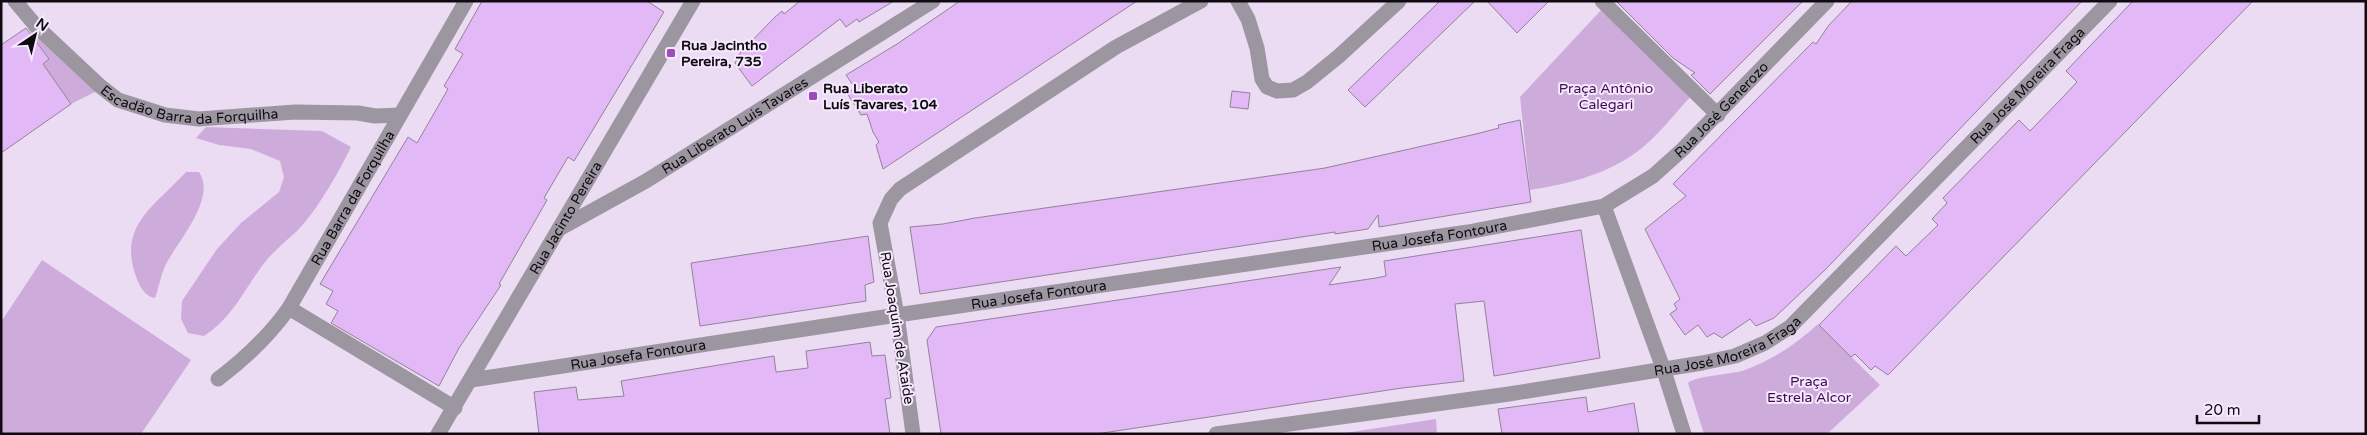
<svg xmlns="http://www.w3.org/2000/svg" width="2367" height="435" viewBox="0 0 2367 435" font-family="'Varela Round',sans-serif">
	<rect width="100%" height="100%" fill="#ebdbf3"/>
	<!-- green -->
	<path fill="#cdacdc" d="M1604 7 1693 94C1674 114 1656 139 1634 154 1602 176 1567 184 1530 190L1520 97Z
		M29 23 97 91 71 104 47 71 1 92 49 59 28 29Z
		M206 127 322 131 351 147C339 172 316 212 297 231 285 242 272 252 262 266 243 292 232 318 204 336L188 333 181 319 182 301 217 249 241 223 279 192 284 177 280 161 251 149 219 145 196 138Z
		M186 172H199C217 198 178 241 166 264 161 274 159 287 155 298 146 297 140 287 137 279 116 226 155 206 186 172Z
		M42 260 191 360 141 434H1V322Z
		M1818 324 1880 385 1827 434H1704L1688 383C1698 375 1731 375 1745 370 1773 360 1796 344 1818 324Z
		M1436 419 1437 434H1339Z"/>
	<!-- building -->
	<path fill="#e3b8f7" stroke="#928399" d="M482 1H647L664 12 574 161 568 157 544 198 547 200 499 284 501 285 459 348 439 386 331 323 338 311 326 304 333 291 320 284 408 137 417 143 448 89 444 86 463 54 455 49Z
		M800 1H894L859 22 857 19 846 27 840 19 752 86 735 63 740 53 775 17 782 11 784 14Z
		M960 1H1137L883 169 876 145 879 142 873 132 867 114 861 115 847 93 855 88 846 75 897 44Z
		M1440 1H1475L1365 107 1348 90Z
		M1487 1H1549L1517 33Z
		M1616 1H1803L1710 94 1691 75 1695 73 1673 58Z
		M1852 1H2082L1825 270 1774 318 1756 326 1750 319 1722 338 1714 333 1707 337 1698 325 1685 335 1670 314 1677 309 1674 304 1680 299 1645 229 1686 196 1673 184 1813 42 1816 44 1829 25Z
		M2133 1H2253L1888 375 1875 366 1871 370 1855 354 1851 357 1819 325 1896 246 1906 256 1938 225 1932 219 1947 203 1943 198 2019 120 2030 131 2062 98 2077 82 2066 71Z
		M26 28 49 59 43 64 71 104 1 153V45Z
		M1232 91 1250 93 1248 109 1230 107Z
		M1520 120 1531 202 1379 227 1378 215 1368 229 1335 234V232L920 294 910 227 943 224 975 218 1325 168 1476 134 1499 128 1498 125Z
		M1581 230 1600 358 1494 376 1484 301 1455 304 1464 381 1402 388 1096 434H941L927 340 936 327 1341 267 1329 285 1376 278 1386 276 1384 261Z
		M868 236 874 282 865 285 866 301 700 326 691 263Z
		M870 342 872 356 885 355 891 398 885 399 890 434H539L534 392 576 387 578 400 624 396 621 381 774 356 776 372 808 368 806 351Z
		M1586 397 1588 412 1634 403 1639 434H1502L1498 409Z"/>
	<g fill="none" stroke-linecap="round" stroke-linejoin="round">
		<!-- minor -->
		<g stroke="#9c96a0" stroke-width="15">
			<path id="s1" d="M15 1 36 26 100 86 118 100 137 106 165 115 199 119 295 112 358 113 375 116 400 115"/>
			<path d="M1238 1 1248 19 1257 48 1262 79 1267 87 1277 91 1293 90 1307 82 1339 56 1399 1"/>
			<path d="M1602 1 1718 115"/>
			<path d="M1604 206 1663 368 1684 434"/>
			<path id="s2" d="M559 229 646 181 933 1"/>
			<path d="M289 308 455 408"/>
			<path id="s3" d="M218 379C246 358 269 336 289 308L466 1"/>
			<path id="s4" d="M471 380 897 315 1468 232 1604 206 1653 176 1683 149 1827 1"/>
			<path id="s5" d="M438 434 693 1"/>
			<path d="M913 434 897 315 880 223 891 199 900 189 1116 47 1201 1"/>
			<path id="s6" d="M1216 434 1509 394 1702 363 1735 356 1765 343 1790 327 2110 1"/>
		</g>
	</g>
	<!-- markers -->
	<g fill="#9c4cbd" stroke="#f6e9fd" stroke-width="2">
		<rect x="666" y="48" width="10" height="10" rx="2.5"/>
		<rect x="808" y="91" width="10" height="10" rx="2.5"/>
	</g>
	<g text-anchor="middle" dominant-baseline="central" stroke-width="4" stroke-linejoin="round" paint-order="stroke">
		<!-- poi labels -->
		<g font-size="14" font-weight="bold" fill="#100b13" stroke="#f6e9fd" text-anchor="start">
			<text x="681" y="45">Rua Jacintho<tspan x="681" dy="16">Pereira, 735</tspan></text>
			<text x="823" y="88">Rua Liberato<tspan x="823" dy="16">Luís Tavares, 104</tspan></text>
		</g>
		<!-- street labels -->
		<g font-size="14" fill="#100b13" stroke="#f6e9fd">
			<text stroke="none"><textPath href="#s6" startOffset="926">Rua José Moreira Fraga</textPath></text>
			<text stroke="none"><textPath href="#s1" startOffset="215">Escadão Barra da Forquilha</textPath></text>
			<text stroke="none"><textPath href="#s4" startOffset="1299">Rua José Generozo</textPath></text>
			<text stroke="none"><textPath href="#s2" startOffset="204">Rua Liberato Luis Tavares</textPath></text>
			<text stroke="none"><textPath href="#s3" startOffset="228">Rua Barra da Forquilha</textPath></text>
			<text stroke="none"><textPath href="#s5" startOffset="251">Rua Jacinto Pereira</textPath></text>
			<text stroke="none"><textPath href="#s4" startOffset="979">Rua Josefa Fontoura</textPath></text>
			<text stroke="none"><textPath href="#s4" startOffset="574">Rua Josefa Fontoura</textPath></text>
			<text transform="translate(897 328) rotate(81)">Rua Joaquim de Ataíde</text>
			<text stroke="none"><textPath href="#s6" startOffset="521">Rua José Moreira Fraga</textPath></text>
			<text stroke="none"><textPath href="#s4" startOffset="169">Rua Josefa Fontoura</textPath></text>
		</g>
		<!-- park labels -->
		<g font-size="14" fill="#3f0c52" stroke="#f6e9fd">
			<text x="1606" y="88">Praça Antônio<tspan x="1606" dy="16">Calegari</tspan></text>
			<text x="1809" y="381">Praça<tspan x="1809" dy="16">Estrela Alcor</tspan></text>
		</g>
	</g>
	<!-- border -->
	<rect width="2367" height="435" fill="none" stroke="#100b13" stroke-width="5"/>
	<!-- north arrow -->
	<g transform="translate(35 35) rotate(35)" stroke="#f6e9fd" stroke-width="4" paint-order="stroke">
	<path d="M0-4L9 19L0 12L-9 19Z" fill="#100b13"/>
	<text y="-8" font-size="14" font-weight="bold" text-anchor="middle" fill="#100b13">N</text>
	</g>
	<!-- scale -->
	<path d="M2197 415v8h62v-8" fill="none" stroke="#100b13" stroke-width="2.5"/>
	<text x="2204" y="415" font-size="15" fill="#100b13" stroke="#f6e9fd" stroke-width="4" paint-order="stroke">20 m</text>
</svg>
